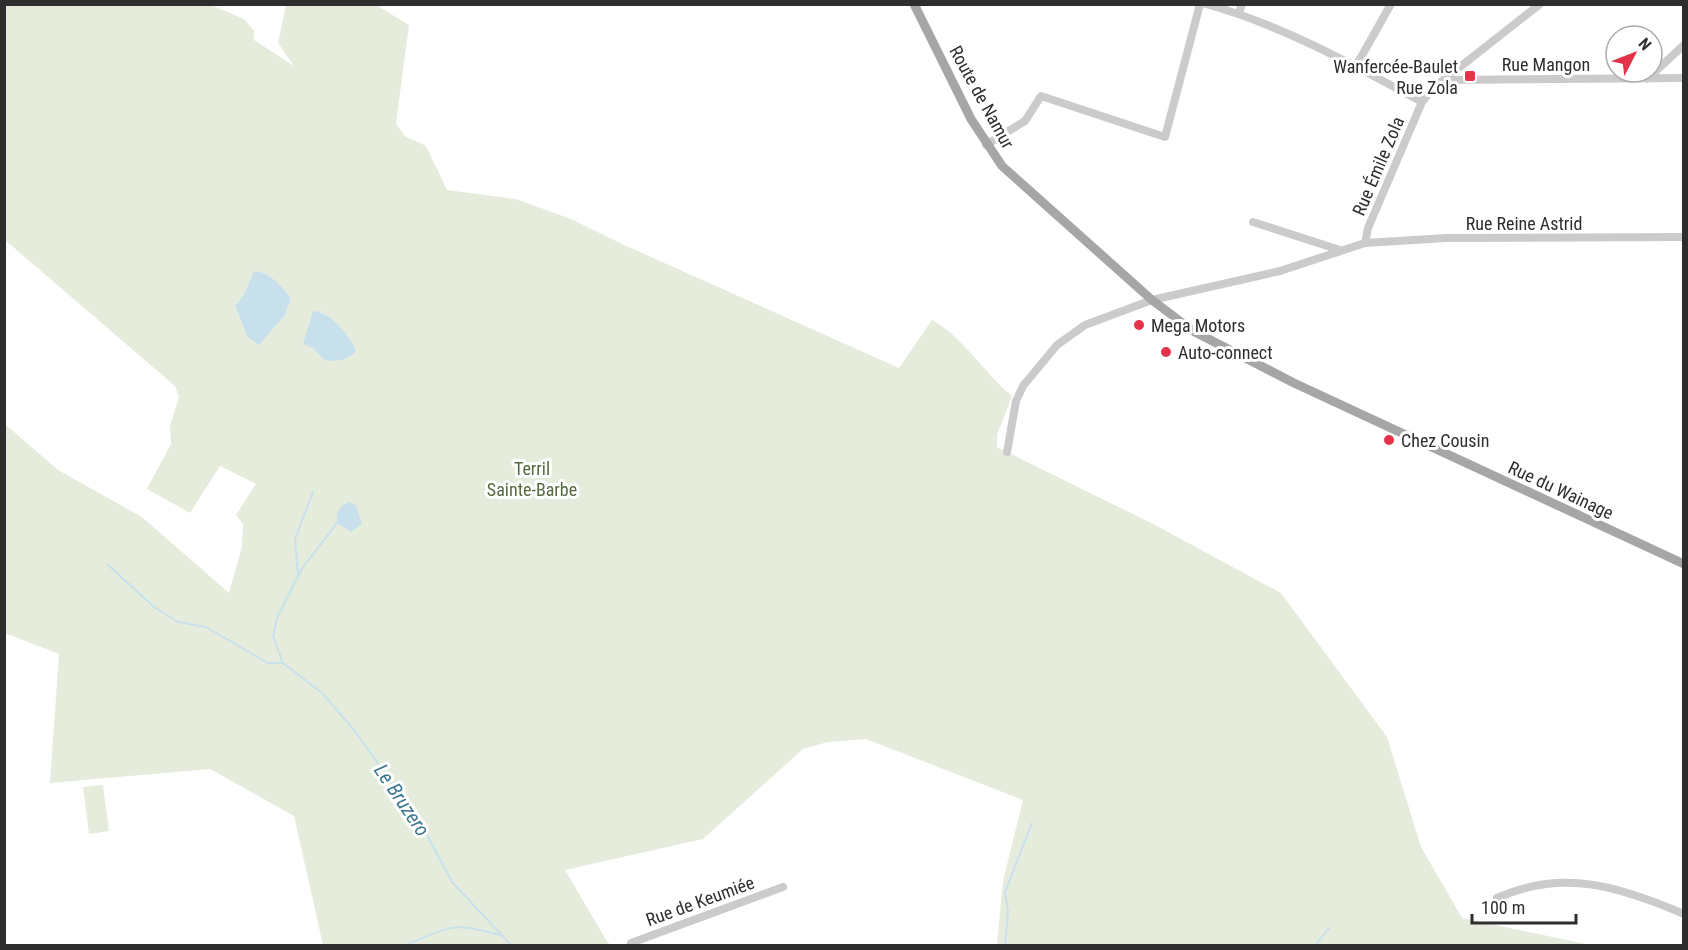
<svg xmlns="http://www.w3.org/2000/svg" width="1688" height="950" viewBox="0 0 1688 950" font-family="'Roboto Condensed',sans-serif">
	<rect width="100%" height="100%" fill="#fff"/>
	<!-- green -->
	<path fill="#e6ecdc" fill-rule="evenodd" d="M4 5H211L244 19 254 31V40L294 66 278 43 286 5H376L409 25 396 124 405 136 426 146 447 190 516 199 571 219 622 244 899 368 932 320C963 337 984 373 1012 396L997 435V447L1155 525 1281 593 1387 737 1421 847 1462 918 1591 945H997L1003 881 1023 800 866 739 828 742 803 749 703 839 565 870 608 943 613 945H323L294 816 210 769 50 783 59 654 5 633V424L58 470 142 517 229 593 242 546 243 524 236 515 256 484 220 466 190 513 147 489 171 444 170 426 179 397 175 386 5 240ZM254 271C271 272 281 286 291 298L285 315 259 345 248 338 235 306 244 294ZM320 311 344 332 324 360 313 348Z
		M103 785 109 831 89 834 83 787Z"/>
	<!-- water -->
	<path fill="#c8e0ec" d="M254 271C271 272 281 286 291 298L285 315 259 345 248 338 235 306 244 294Z
		M313 311C330 311 350 336 356 351 347 361 336 362 324 360L313 348 303 344Z
		M349 502 356 505 362 524 351 532 337 523C336 511 339 507 349 502Z"/>
	<g fill="none" stroke-linecap="round" stroke-linejoin="round">
		<!-- stream -->
		<path stroke="#c8e0ec" stroke-width="2" d="M108 565 154 607 178 622 206 627 268 663H283
			M298 576 295 539 313 492
			M283 663 322 693 354 730 419 820 452 882 512 946
			M283 663 273 636 277 618 301 570 337 523
			M403 946C452 927 449 920 503 936
			M1005 946 1008 912 1005 892 1032 823
			M1315 946 1329 928
			M1572 946V944"/>
		<!-- minor -->
		<path stroke="#cbcbcb" stroke-width="8" d="M1206 4C1282 25 1354 65 1422 102
			M1239 13 1242 4
			M1356 66 1391 4
			M1647 79 1684 45
			M1444 80 1684 78
			M986 145 1025 121 1041 96 1165 137 1200 4
			M1253 222 1340 250
			M1365 243 1368 228 1422 102 1432 89 1540 4
			M1007 452 1016 401 1023 386 1057 345 1085 325 1152 300 1280 271 1365 243 1446 238 1684 237
			M1497 898C1563 868 1621 887 1684 914
			M630 946 631 943 783 887"/>
		<!-- major -->
		<path stroke="#a6a6a6" stroke-width="9" d="M914 4 971 119 1002 166 1152 300 1193 331 1294 383 1684 564"/>
	</g>
	<!-- markers -->
	<g fill="#e4324b" stroke="#fff" stroke-width="2">
		<rect x="1464" y="70" width="12" height="12" rx="3"/>
		<circle cx="1139" cy="325" r="6"/>
		<circle cx="1166" cy="352" r="6"/>
		<circle cx="1389" cy="440" r="6"/>
	</g>
	<g text-anchor="middle" dominant-baseline="central" stroke-width="6" stroke-linejoin="round" paint-order="stroke">
		<!-- street labels -->
		<g font-size="18" fill="#2e2e2e" stroke="#fff">
			<text x="1546" y="64">Rue Mangon</text>
			<text transform="translate(982 97) rotate(61)">Route de Namur</text>
			<text transform="translate(1378 166) rotate(-67)">Rue Émile Zola</text>
			<text x="1524" y="223">Rue Reine Astrid</text>
			<text transform="translate(1561 490) rotate(25)">Rue du Wainage</text>
			<text transform="translate(700 901) rotate(-20)">Rue de Keumiée</text>
		</g>
		<!-- poi labels -->
		<g font-size="18" fill="#2e2e2e" stroke="#fff" text-anchor="start">
			<text x="1458" y="66" text-anchor="end">Wanfercée-Baulet<tspan x="1458" dy="21">Rue Zola</tspan></text>
			<text x="1151" y="325">Mega Motors</text>
			<text x="1178" y="352">Auto-connect</text>
			<text x="1401" y="440">Chez Cousin</text>
		</g>
		<!-- park labels -->
		<g font-size="18" fill="#556a3c" stroke="#fff">
			<text x="532" y="468">Terril<tspan x="532" dy="21">Sainte-Barbe</tspan></text>
		</g>
		<!-- water labels -->
		<g font-size="20" font-style="italic" fill="#3d7690" stroke="#fff">
			<text transform="translate(402 800) rotate(56)">Le Bruzero</text>
		</g>
	</g>
	<!-- border -->
	<rect width="1688" height="950" fill="none" stroke="#2e2e2e" stroke-width="12"/>
	<!-- north arrow -->
	<g transform="translate(1634 54) rotate(48)"><circle r="28" fill="#ffffff" stroke="#ababab" stroke-width="1.5"/>
	<path d="M0-4.5L10 22L0 15L-10 22Z" fill="#e4324b"/>
	<text y="-9" font-size="16" font-weight="bold" text-anchor="middle" fill="#2e2e2e">N</text>
	</g>
	<!-- scale -->
	<path d="M1472 914v9h104v-9" fill="none" stroke="#2e2e2e" stroke-width="3"/>
	<text x="1481" y="914" font-size="18" fill="#2e2e2e" stroke="#ffffff" stroke-width="4.5" paint-order="stroke">100 m</text>
</svg>
